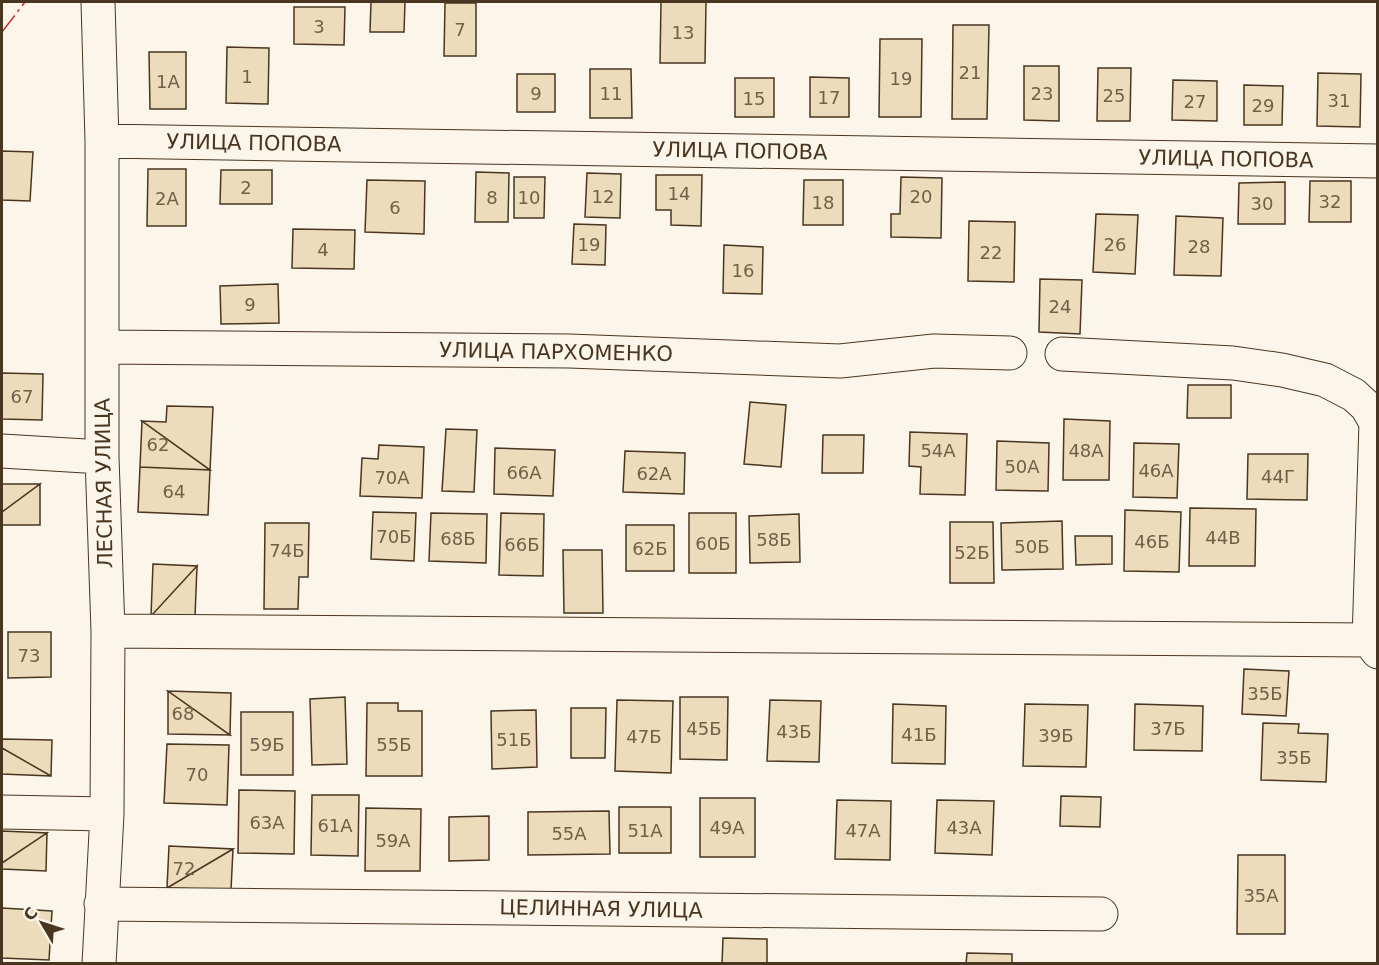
<svg xmlns="http://www.w3.org/2000/svg" width="1379" height="965" viewBox="0 0 1379 965" font-family="'DejaVu Sans',sans-serif">
	<rect width="100%" height="100%" fill="#fbf6e9"/>
	<!-- building -->
	<path fill="#ecdcbc" stroke="#4a3520" stroke-width="1.5" d="M371 2H405L404 32H370Z
		M661 2H706L705 63H660Z
		M445 3H476V56H444Z
		M294 7H345L344 45 294 44Z
		M953 25H989L987 119H952Z
		M880 39H922L921 117H879Z
		M227 47 269 48 268 104 226 103Z
		M149 52H186V109H150Z
		M1024 66H1059V121L1024 120Z
		M1098 68H1131L1130 121H1097Z
		M590 69H631L632 118H590Z
		M1318 73 1361 74 1360 127 1317 126Z
		M517 74H555V112H517Z
		M810 77 849 78V117H810Z
		M735 78H774V117H735Z
		M1173 80 1217 81V121L1172 120Z
		M1244 85 1283 86 1282 125H1244Z
		M2 151 33 152 30 201 2 200Z
		M148 169H186V226H147Z
		M221 170H272V204H220Z
		M476 172 509 173 508 222H475Z
		M587 173 621 174 620 218 585 217Z
		M656 175H702L701 226 671 225V210H656Z
		M514 177H545L544 218H514Z
		M901 177 942 178 941 238 891 237V214H900Z
		M367 180 425 181 424 234 365 232Z
		M804 180H843V225H803Z
		M1310 181H1351V222H1309Z
		M1285 182V224H1238L1239 183Z
		M1096 214 1138 215 1135 274 1093 272Z
		M1176 216 1223 218 1221 276 1174 275Z
		M969 221 1015 222 1014 282 968 281Z
		M574 224 606 225 605 265 572 264Z
		M293 229 355 230 354 269 292 268Z
		M724 245 763 247 762 294 723 293Z
		M1040 279 1082 280 1080 334 1039 332Z
		M278 284 279 323 221 324 220 286Z
		M2 373 43 374 42 420 2 419Z
		M1188 385H1231V418H1187Z
		M750 402 786 405 781 467 744 464Z
		M167 406 213 407 210 470 142 421 166 422Z
		M1064 419 1110 421 1109 480H1063Z
		M142 421 210 470 140 467Z
		M446 429 477 430 474 492 442 491Z
		M910 432 967 434 965 495 920 494 921 467 909 466Z
		M823 435H864L863 473H822Z
		M997 441 1049 443 1048 491 996 490Z
		M1134 443 1179 444 1177 498 1133 497Z
		M379 445 424 447 422 498 360 496 362 458 378 459Z
		M495 448 555 450 553 496 494 494Z
		M625 451 685 453 684 494 623 492Z
		M1248 454H1308L1307 500 1247 499Z
		M140 467 210 470 208 515 138 512Z
		M2 484H40L2 512Z
		M40 484V525H2V512Z
		M1190 508 1256 509 1255 566H1189Z
		M1125 510 1181 512 1179 572 1124 571Z
		M373 512 416 513 414 561 371 559Z
		M431 513 487 514 486 563 429 561Z
		M501 513 544 514 543 576 499 575Z
		M689 513H736V573H689Z
		M799 514 800 562 750 563 749 516Z
		M1062 521 1063 569 1002 570 1001 523Z
		M950 522H993L994 583H950Z
		M265 523H309L308 577H299L298 609H264Z
		M626 525H674V571H626Z
		M1075 536H1112V564L1076 565Z
		M563 550H602L603 613H564Z
		M153 564 197 566 151 616Z
		M197 566 195 617 151 616Z
		M8 632H51V677L8 678Z
		M1244 669 1289 671 1286 716 1242 714Z
		M168 691 230 735 168 734Z
		M168 691 231 693 230 735Z
		M345 697 347 764 312 765 310 699Z
		M680 697H728L727 760 680 759Z
		M617 700 673 701 671 773 615 771Z
		M770 700 821 701 819 762 767 761Z
		M367 703H398V711H422V776H366Z
		M893 704 946 706 945 764 892 763Z
		M1025 704 1088 705 1086 767 1023 766Z
		M1135 704 1203 706 1202 751 1134 750Z
		M571 708H606L605 758H571Z
		M536 710 537 767 492 769 491 711Z
		M241 712H293V775H241Z
		M1263 723 1299 724 1298 733 1328 734 1326 782 1261 780Z
		M2 739 52 740 51 776 2 748Z
		M167 744 229 745 227 805 164 803Z
		M2 748 51 776 2 774Z
		M239 790 295 791 294 854 238 853Z
		M312 795H359L358 856 311 855Z
		M1061 796 1101 797 1100 827 1060 826Z
		M700 798H755V857H700Z
		M837 800 891 801 890 860 835 859Z
		M937 800 994 801 992 855 935 853Z
		M619 807H671V853H619Z
		M366 808 421 809 420 871H365Z
		M609 811 610 854 528 855V812Z
		M489 816V860L449 861V817Z
		M2 831 47 833 2 863Z
		M47 833 46 871 2 869V863Z
		M169 846 233 849 167 888Z
		M233 849 231 890 167 888Z
		M1238 855H1285V934H1237Z
		M2 908 52 911 49 960 2 958Z
		M723 938 767 939V964H722Z
		M967 953 1012 954V964H966Z"/>
	<g fill="none" stroke-linecap="round" stroke-linejoin="round">
		<defs>
			<path id="minor" d="M98 2 102 141V457L108 631 107 814 99 964
				M102 141 1378 161
				M102 347 569 351 840 361 934 351 1010 353
				M1062 354 1233 363 1282 370 1325 380 1354 395 1367 407 1376 423 1369 640 1378 652
				M2 451 102 457
				M108 631 1369 640
				M2 812 107 814
				M101 904 1101 914"/>
		</defs>
		<!-- minor casing -->
		<use href="#minor" stroke="#4a3520" stroke-width="35"/>
		<!-- minor -->
		<use href="#minor" stroke="#fbf6e9" stroke-width="33"/>
		<!-- power -->
		<path stroke="#c62828" stroke-width="1.5" stroke-dasharray="21 4.5 3 4.5" stroke-linecap="butt" d="M2 32 25 2"/>
	</g>
	<g text-anchor="middle" dominant-baseline="central" stroke-width="4.5" stroke-linejoin="round" paint-order="stroke">
		<!-- number labels -->
		<g font-size="18" fill="#725f47">
			<text x="319" y="26">3</text>
			<text x="460" y="29">7</text>
			<text x="683" y="32">13</text>
			<text x="970" y="72">21</text>
			<text x="247" y="76">1</text>
			<text x="901" y="78">19</text>
			<text x="168" y="81">1А</text>
			<text x="536" y="93">9</text>
			<text x="611" y="93">11</text>
			<text x="1042" y="93">23</text>
			<text x="1114" y="95">25</text>
			<text x="829" y="97">17</text>
			<text x="754" y="98">15</text>
			<text x="1339" y="100">31</text>
			<text x="1195" y="101">27</text>
			<text x="1263" y="105">29</text>
			<text x="246" y="187">2</text>
			<text x="679" y="193">14</text>
			<text x="603" y="196">12</text>
			<text x="921" y="196">20</text>
			<text x="492" y="197">8</text>
			<text x="529" y="197">10</text>
			<text x="167" y="198">2А</text>
			<text x="1330" y="201">32</text>
			<text x="823" y="202">18</text>
			<text x="1262" y="203">30</text>
			<text x="395" y="207">6</text>
			<text x="589" y="244">19</text>
			<text x="1115" y="244">26</text>
			<text x="1199" y="246">28</text>
			<text x="323" y="249">4</text>
			<text x="991" y="252">22</text>
			<text x="743" y="270">16</text>
			<text x="250" y="304">9</text>
			<text x="1060" y="306">24</text>
			<text x="22" y="396">67</text>
			<text x="158" y="444">62</text>
			<text x="938" y="450">54А</text>
			<text x="1086" y="450">48А</text>
			<text x="1022" y="466">50А</text>
			<text x="1156" y="470">46А</text>
			<text x="524" y="472">66А</text>
			<text x="654" y="473">62А</text>
			<text x="1278" y="476">44Г</text>
			<text x="392" y="477">70А</text>
			<text x="174" y="491">64</text>
			<text x="394" y="536">70Б</text>
			<text x="1223" y="537">44В</text>
			<text x="458" y="538">68Б</text>
			<text x="774" y="539">58Б</text>
			<text x="1152" y="541">46Б</text>
			<text x="713" y="543">60Б</text>
			<text x="522" y="544">66Б</text>
			<text x="1032" y="546">50Б</text>
			<text x="650" y="548">62Б</text>
			<text x="287" y="550">74Б</text>
			<text x="972" y="552">52Б</text>
			<text x="29" y="655">73</text>
			<text x="1265" y="693">35Б</text>
			<text x="183" y="713">68</text>
			<text x="704" y="728">45Б</text>
			<text x="1168" y="728">37Б</text>
			<text x="794" y="731">43Б</text>
			<text x="919" y="734">41Б</text>
			<text x="1056" y="735">39Б</text>
			<text x="644" y="736">47Б</text>
			<text x="514" y="739">51Б</text>
			<text x="267" y="744">59Б</text>
			<text x="394" y="744">55Б</text>
			<text x="1294" y="757">35Б</text>
			<text x="197" y="774">70</text>
			<text x="267" y="822">63А</text>
			<text x="335" y="825">61А</text>
			<text x="727" y="827">49А</text>
			<text x="964" y="827">43А</text>
			<text x="645" y="830">51А</text>
			<text x="863" y="830">47А</text>
			<text x="569" y="833">55А</text>
			<text x="393" y="840">59А</text>
			<text x="184" y="868">72</text>
			<text x="1261" y="895">35А</text>
		</g>
		<!-- street labels -->
		<g font-size="21" fill="#4a3520" stroke="#fbf6e9">
			<text transform="translate(254 143) rotate(1)">УЛИЦА ПОПОВА</text>
			<text transform="translate(740 151) rotate(1)">УЛИЦА ПОПОВА</text>
			<text transform="translate(1226 159) rotate(1)">УЛИЦА ПОПОВА</text>
			<text transform="translate(556 352) rotate(1)">УЛИЦА ПАРХОМЕНКО</text>
			<text transform="translate(104 483) rotate(-91)">ЛЕСНАЯ УЛИЦА</text>
			<text transform="translate(601 909) rotate(1)">ЦЕЛИННАЯ УЛИЦА</text>
		</g>
	</g>
	<!-- border -->
	<rect width="1379" height="965" fill="none" stroke="#4a3520" stroke-width="6"/>
	<!-- north arrow -->
	<g transform="translate(42 923) rotate(309)" stroke="#fbf6e9" stroke-width="4.5" paint-order="stroke">
	<path d="M0-4.5L10 22L0 15L-10 22Z" fill="#4a3520"/>
	<text y="-9" font-size="16" font-weight="bold" text-anchor="middle" fill="#4a3520">С</text>
	</g>
</svg>
